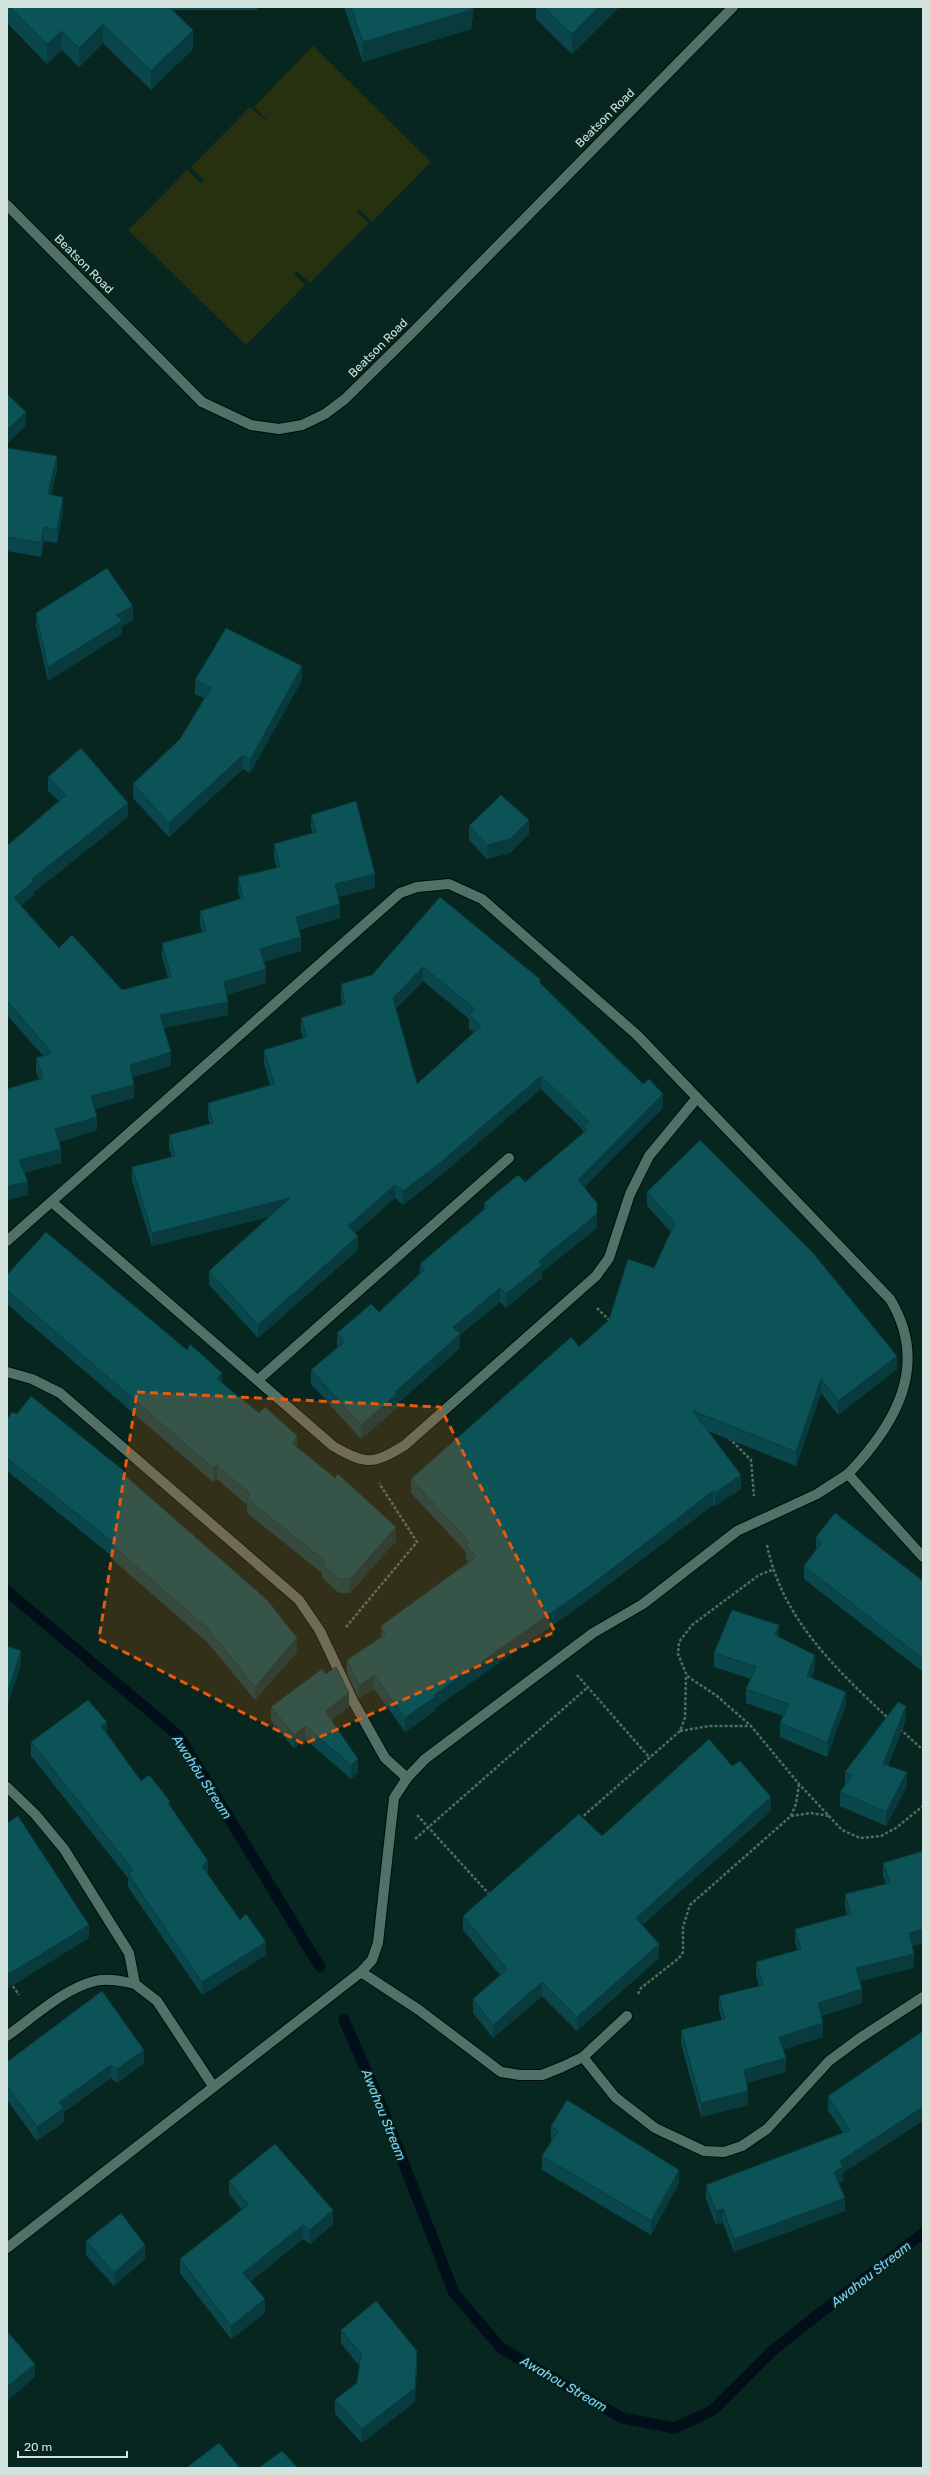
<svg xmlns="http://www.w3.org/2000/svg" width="930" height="2475" viewBox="0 0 930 2475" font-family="Rubik,sans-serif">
	<rect width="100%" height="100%" fill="#07261f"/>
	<!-- green -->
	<path fill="#27310f" d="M313 46 431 162 372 222 359 209 357 212 369 223 310 283 297 271 294 274 305 285 246 345 128 230 187 170 201 183 204 180 191 167 250 107 265 120 266 119 254 107Z"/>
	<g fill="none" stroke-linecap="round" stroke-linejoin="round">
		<!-- stream -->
		<path stroke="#000f19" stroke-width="11" d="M7 1591 179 1736 320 1967
			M344 2020 378 2097 454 2293 501 2348 622 2418 675 2428 713 2410 773 2350 923 2233"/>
		<defs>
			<path id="service" d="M202 402 251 425 279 429 302 425 325 414 345 399 413 332 733 7
				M53 1203 333 1446C366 1465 373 1465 405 1445L596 1276 609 1258 630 1194 649 1156 696 1099
				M7 1241 400 893 417 887 449 884 482 899 637 1035 890 1299C930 1365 896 1424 848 1474L923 1557
				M7 1372 32 1379 60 1393 299 1600 320 1631 353 1701 385 1758 407 1778
				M258 1380 509 1158
				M7 1787 35 1814 64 1849 129 1953 135 1984 157 2001 213 2086
				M7 2036C34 2017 63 1989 95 1981 108 1978 122 1981 135 1984
				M583 2057 615 2097 655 2128 704 2151 724 2152 742 2146 767 2129 829 2061 860 2038 923 1997"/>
			<path id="minor" d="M7 205 202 402
				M361 1972 419 2010 501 2072 520 2075H542L562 2067 583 2057 627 2016
				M7 2248 361 1972 372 1960 378 1943 394 1798 407 1778 425 1759 593 1633 643 1604 737 1531 817 1494 848 1474"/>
		</defs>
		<!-- service casing -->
		<use href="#service" stroke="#000e09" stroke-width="12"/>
		<!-- minor casing -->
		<use href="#minor" stroke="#000e09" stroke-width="12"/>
		<!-- path -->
		<path stroke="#526c65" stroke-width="2.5" stroke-dasharray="3 2" stroke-linecap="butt" d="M597 1308 610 1321
			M729 1438 751 1460 754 1496
			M767 1545C782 1619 836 1669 889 1719
			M772 1570 759 1575 692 1625 679 1642 678 1654 687 1676 717 1696 751 1726 799 1784 842 1830 860 1838 881 1836 896 1828 923 1806
			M346 1627 417 1542 379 1483
			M577 1675 650 1758
			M900 1729 923 1750
			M680 1731 709 1726H750
			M417 1815 490 1895
			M791 1816 796 1804 799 1784
			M580 1819 680 1731 685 1718 686 1677
			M415 1839 587 1688
			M7 1978 19 1995
			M638 1994 641 1988 679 1958 683 1952V1927L690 1905 791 1816 811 1813 829 1816"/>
		<!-- service -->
		<use href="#service" stroke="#517168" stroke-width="10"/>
		<!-- minor -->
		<use href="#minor" stroke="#517168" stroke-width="10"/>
	</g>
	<!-- wall -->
	<path fill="#0a474c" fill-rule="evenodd" d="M7 7H257V10H173L193 49 151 90 103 43 79 67 62 50 47 64 7 23Z
		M344 7H474L471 29 363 62Z
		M536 7H619L572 54 536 19Z
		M7 448 57 470 51 495 63 511 57 543 44 541 41 557 7 551Z
		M36 613 133 620 122 626V634L48 681 36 627Z
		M195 680H302L250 773 243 769 169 837 133 798V784L180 739 204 698 195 694Z
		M48 777 128 817 34 892V895L21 906 59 948 122 990 168 978 162 957V943L202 932 200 924V911L240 899 238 890V877L277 868 274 858V844L313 833 311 828V815L375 888 338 897 340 918 299 930 301 951 264 962 266 983 226 995 228 1015 164 1028 171 1066 133 1077 134 1098 95 1109 97 1130 59 1142 61 1163 24 1173 28 1195 7 1200 39 1079 36 1072V1058L43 1056 7 1015V846L59 801 48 791Z
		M469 826 529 834 510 853 487 859 469 840Z
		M440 897 541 984 663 1108 584 1187 597 1228 542 1272V1278L506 1308 500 1302 460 1335V1348L397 1404V1408L361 1439 311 1384V1370L338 1347 337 1346V1333L379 1312 420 1274V1264L484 1210V1203L525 1182 583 1133V1130L541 1089 441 1175 403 1205 395 1198 355 1233 358 1250 258 1338 209 1285V1271L269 1217 152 1246 132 1181V1167L172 1157 169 1149V1135L210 1124 208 1117V1103L270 1085 264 1064V1050L303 1038 301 1032V1018L342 1005 341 998V984L372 975ZM423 981 469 1019V1029L474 1032 417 1084 396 1008Z
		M647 1192 897 1369 838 1415 821 1393 796 1466 708 1431 741 1489 715 1506 713 1505 591 1598 435 1708V1711L405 1732 374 1689 359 1699 347 1674V1660L381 1637V1626L469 1562 466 1559V1552L411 1493V1479L579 1347 609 1320 654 1268 671 1232 647 1206Z
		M7 1275 222 1384 297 1448 396 1541 350 1593H339L322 1578V1573L247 1513V1505L217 1479 213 1482 7 1304Z
		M7 1420 124 1475 297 1652 255 1700 208 1643 113 1560V1557L7 1471Z
		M816 1537 923 1581V1672L804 1579V1566L816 1550Z
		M779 1637 815 1669 811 1678 846 1705 827 1757 780 1737V1723L783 1716 746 1703V1689L751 1679 714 1667V1653Z
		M271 1707H349L331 1720 358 1773 351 1779 305 1739 294 1749 271 1721Z
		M906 1720 888 1766 907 1786 886 1826 840 1806V1792L845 1785V1772Z
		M107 1733 141 1781 170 1805 208 1875 266 1955 202 1995 128 1887V1878L31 1756V1742Z
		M771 1811 642 1925 659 1958 577 2031 542 1996 493 2038 473 2013V1999L500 1975 463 1930V1916L602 1836Z
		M923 1851V1943L912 1946 914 1968 860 1981 862 2003 821 2016 823 2037 783 2049 786 2072 746 2083 748 2105 701 2117 681 2044V2030L722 2020 719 2010V1996L759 1986 756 1976V1962L798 1951 795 1943V1929L847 1915 845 1908V1894L886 1884 883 1876V1863Z
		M923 2031 843 2173V2181L839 2183 845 2211 734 2252 723 2223 716 2225 706 2199V2185L843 2133 828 2110V2096Z
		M7 2062 144 2063 117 2083 111 2078 64 2112V2122L37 2141 7 2100Z
		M551 2126 679 2183 651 2235 542 2170V2156L552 2140H551Z
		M229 2181 333 2224 310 2244 303 2239 250 2282 265 2313 231 2339 180 2273V2259L242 2210 229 2194Z
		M86 2241 145 2259 114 2286 86 2255Z
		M341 2330 417 2365 415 2402 362 2443 335 2414V2400L357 2383 359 2366 341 2343Z"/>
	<!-- shaded-wall -->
	<path fill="#083a3e" d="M471 7H474L471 29 363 62V42Z
		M599 7H619L572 54V34Z
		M103 24V43L79 67V48Z
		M193 30V49L151 90V71Z
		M62 31V50L47 64V44Z
		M26 412V426L7 444V430Z
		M57 456V470L48 508V494Z
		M63 497V511L57 543V530Z
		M44 527V541L41 557V543Z
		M133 606V620L122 626V634L48 681V667L116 615Z
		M302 666V680L250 773V760Z
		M243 755V769L169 837V823Z
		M128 803V817L34 892V895L14 912V898L32 879Z
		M529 820V834L510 853 487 859V845Z
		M375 874V888L335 898V884Z
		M340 904V918L296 930V917Z
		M301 937V951L260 963V949Z
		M423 967V981L393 1011V998Z
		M266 969V983L224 995V982Z
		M228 1002V1015L160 1029V1015Z
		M171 1052V1066L130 1078V1065Z
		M541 1076V1089L441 1175 403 1205V1191Z
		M134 1085V1098L91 1110V1096Z
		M663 1094V1108L578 1194V1180Z
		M97 1117V1130L55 1143V1129Z
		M61 1149V1163L19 1174V1160Z
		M28 1182V1195L7 1200V1186Z
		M395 1185V1198L348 1240V1226Z
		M290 1198V1212L152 1246V1233Z
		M597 1214V1228L542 1272V1278L506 1308V1294L539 1261Z
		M358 1236V1250L258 1338V1325Z
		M500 1288V1302L460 1335V1348L397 1404V1408L361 1439V1425L395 1392 453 1327Z
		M897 1356V1369L838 1415V1401Z
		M222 1373V1386L217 1379Z
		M821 1379V1393L796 1466V1452Z
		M297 1436V1450L293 1444Z
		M217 1465V1479L213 1482V1468Z
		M741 1475V1489L715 1506V1493Z
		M713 1491V1505L591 1598 435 1708V1711L405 1732V1718L434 1695Z
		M396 1527V1541L350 1593V1579Z
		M779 1625V1639L775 1635Z
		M297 1638V1652L255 1700V1687Z
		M21 1651V1665L7 1708V1695Z
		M815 1655V1669L807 1690V1676Z
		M374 1675V1689L359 1699V1686Z
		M846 1692V1705L827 1757V1743Z
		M349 1693V1707L325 1724V1711Z
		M906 1706V1720L883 1778V1764Z
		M107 1722V1736L101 1726Z
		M305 1726V1739L294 1749V1735Z
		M358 1759V1773L351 1779V1765Z
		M907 1772V1786L886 1826V1812Z
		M771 1797V1811L636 1931V1918Z
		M208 1861V1875L202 1866Z
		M89 1925V1938L7 1989V1975Z
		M923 1929V1943L909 1947V1933Z
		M266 1942V1955L202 1995V1982Z
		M659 1944V1958L577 2031V2017Z
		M914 1954V1968L856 1982V1968Z
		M542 1982V1996L493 2038V2025Z
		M862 1989V2003L818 2017V2003Z
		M823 2023V2037L779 2051V2037Z
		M144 2050V2063L117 2083V2069Z
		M786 2058V2072L744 2083V2070Z
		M111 2065V2078L64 2112V2122L37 2141V2127L59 2102Z
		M748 2091V2105L701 2117V2103Z
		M923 2107V2121L843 2173V2181L834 2186V2172L840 2161Z
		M679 2170V2183L651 2235V2221Z
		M845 2198V2211L734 2252V2239Z
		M723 2209V2223L716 2225V2211Z
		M333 2210V2224L310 2244V2230Z
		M303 2225V2239L243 2287V2273Z
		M145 2245V2259L114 2286V2273Z
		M265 2299V2313L231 2339V2326Z
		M417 2351V2365L415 2402 362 2443V2429Z
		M35 2364V2377L7 2401V2387Z"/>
	<!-- building -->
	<path fill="#0c5358" stroke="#083a3e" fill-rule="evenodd" d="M10 7H169L193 30 151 71 103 24 79 48 62 31 47 44Z
		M351 7H471V10L363 42Z
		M543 7H599L572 34Z
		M7 394 26 412 7 430Z
		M7 448 57 456 48 494 63 497 57 530 44 527 41 543 7 537Z
		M107 568 133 606 116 615 122 621 48 667 36 613Z
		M226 628 302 666 250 760 243 755 169 823 133 784 180 739 211 688 195 680Z
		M81 748 128 803 32 879 34 881 14 898 59 948 72 935 122 990 171 977 162 943 206 931 200 911 243 898 238 877 280 867 274 844 316 832 311 815 356 801 375 874 335 884 340 904 296 917 301 937 260 949 266 969 224 982 228 1002 160 1015 171 1052 130 1065 134 1085 91 1096 97 1117 55 1129 61 1149 19 1160 28 1182 7 1186V1089L43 1078 36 1058 52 1053 7 1001V846L66 795 48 777Z
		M501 795 529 820 510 839 487 845 469 826Z
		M440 897 541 980 539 982 643 1084 649 1079 663 1094 578 1180 597 1203V1214L539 1261 542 1265 506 1294 500 1288 453 1327 460 1334 395 1392 397 1394 361 1425 311 1370 345 1341 337 1333 371 1304 379 1312 425 1269 420 1264 487 1207 484 1203 518 1175 525 1182 587 1130 583 1127 589 1122 541 1076 441 1162 403 1191 395 1185 348 1226 358 1236 258 1325 209 1271 290 1198 152 1233 132 1167 175 1156 169 1135 213 1123 208 1103 274 1084 264 1050 307 1037 301 1018 345 1004 341 984 372 975ZM423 967 475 1009 469 1015 481 1026 417 1084 393 998Z
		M700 1140 813 1253 897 1356 838 1401 821 1379 796 1452 693 1411 741 1475 715 1493 713 1491 591 1585 434 1695 435 1697 405 1718 374 1675 359 1686 347 1660 385 1635 381 1626 476 1557 466 1545 469 1542 411 1479 571 1337 579 1347 609 1320 628 1259 654 1268 675 1223 647 1192Z
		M46 1232 187 1350 190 1344 222 1373 217 1379 259 1413 265 1407 297 1436 293 1444 335 1478 338 1474 396 1527 350 1579H339L322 1564 325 1561 247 1499 250 1494 217 1465 213 1468 7 1290V1275Z
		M31 1396 124 1471 122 1473 267 1600 297 1638 255 1687 208 1629 113 1546 115 1544 7 1458V1420L12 1412 17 1414Z
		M835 1513 923 1581V1659L804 1566 822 1542 816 1537Z
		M732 1610 779 1625 775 1635 815 1655 807 1676 846 1692 827 1743 780 1723 789 1704 746 1689 756 1667 714 1653Z
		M7 1646 21 1651 7 1695Z
		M336 1667 349 1693 325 1711 358 1759 351 1765 305 1726 294 1735 271 1707 322 1669 326 1674Z
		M88 1700 107 1722 101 1726 141 1781 149 1775 170 1801 168 1803 208 1861 202 1866 240 1920 246 1914 266 1942 202 1982 128 1874 133 1870 31 1742Z
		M898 1702 906 1706 883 1764 907 1772 886 1812 840 1792 852 1775 845 1772Z
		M709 1739 732 1766 740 1761 771 1797 636 1918 659 1944 577 2017 542 1982 493 2025 473 1999 507 1969 463 1916 579 1814 602 1836Z
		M18 1816 89 1925 7 1975V1823Z
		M923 1851V1929L909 1933 914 1954 856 1968 862 1989 818 2003 823 2023 779 2037 786 2058 744 2070 748 2091 701 2103 681 2030 725 2019 719 1996 763 1985 756 1962 801 1949 795 1929 851 1914 845 1894 890 1883 883 1863Z
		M102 1991 144 2050 117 2069 111 2065 59 2102 64 2108 37 2127 7 2086V2062Z
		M923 2031V2107L840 2161 843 2167 834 2172 845 2198 734 2239 723 2209 716 2211 706 2185 850 2130 828 2096Z
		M567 2100 679 2170 651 2221 542 2156 558 2131 551 2126Z
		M275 2144 333 2210 310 2230 303 2225 243 2273 265 2299 231 2326 180 2259 248 2205 229 2181Z
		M121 2213 145 2245 114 2273 86 2241Z
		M376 2301 417 2351 415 2388 362 2429 335 2400 357 2383 361 2354 341 2330Z
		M7 2331 35 2364 7 2387Z
		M219 2443 240 2468H186Z
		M282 2451 298 2468H258Z"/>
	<!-- marked area -->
	<path fill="#e8590c" fill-opacity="0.2" stroke="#e8590c" stroke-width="3" stroke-dasharray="8 5" stroke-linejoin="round" d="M137 1392 440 1407 555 1632 304 1744 99 1639Z"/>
	<g text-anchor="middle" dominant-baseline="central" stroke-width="3" stroke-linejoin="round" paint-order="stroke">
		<!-- street labels -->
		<g font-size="12" fill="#d2e3de" stroke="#07261f">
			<text transform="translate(605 118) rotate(-45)">Beatson Road</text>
			<text transform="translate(84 264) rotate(45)">Beatson Road</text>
			<text transform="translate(378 348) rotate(-45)">Beatson Road</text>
		</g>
		<!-- water labels -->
		<g font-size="13" font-style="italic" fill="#83d4f9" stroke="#07261f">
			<text transform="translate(202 1777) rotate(57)">Awahōu Stream</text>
			<text transform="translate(384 2115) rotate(68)">Awahou Stream</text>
			<text transform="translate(871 2274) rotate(-38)">Awahou Stream</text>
			<text transform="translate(564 2384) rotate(30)">Awahou Stream</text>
		</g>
	</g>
	<!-- border -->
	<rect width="930" height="2475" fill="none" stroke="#d2e3de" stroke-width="16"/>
	<!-- scale -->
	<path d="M18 2451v6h109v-6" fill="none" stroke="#d2e3de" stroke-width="2"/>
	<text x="24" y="2451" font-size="12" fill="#d2e3de" stroke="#07261f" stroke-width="3" paint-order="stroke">20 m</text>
</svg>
